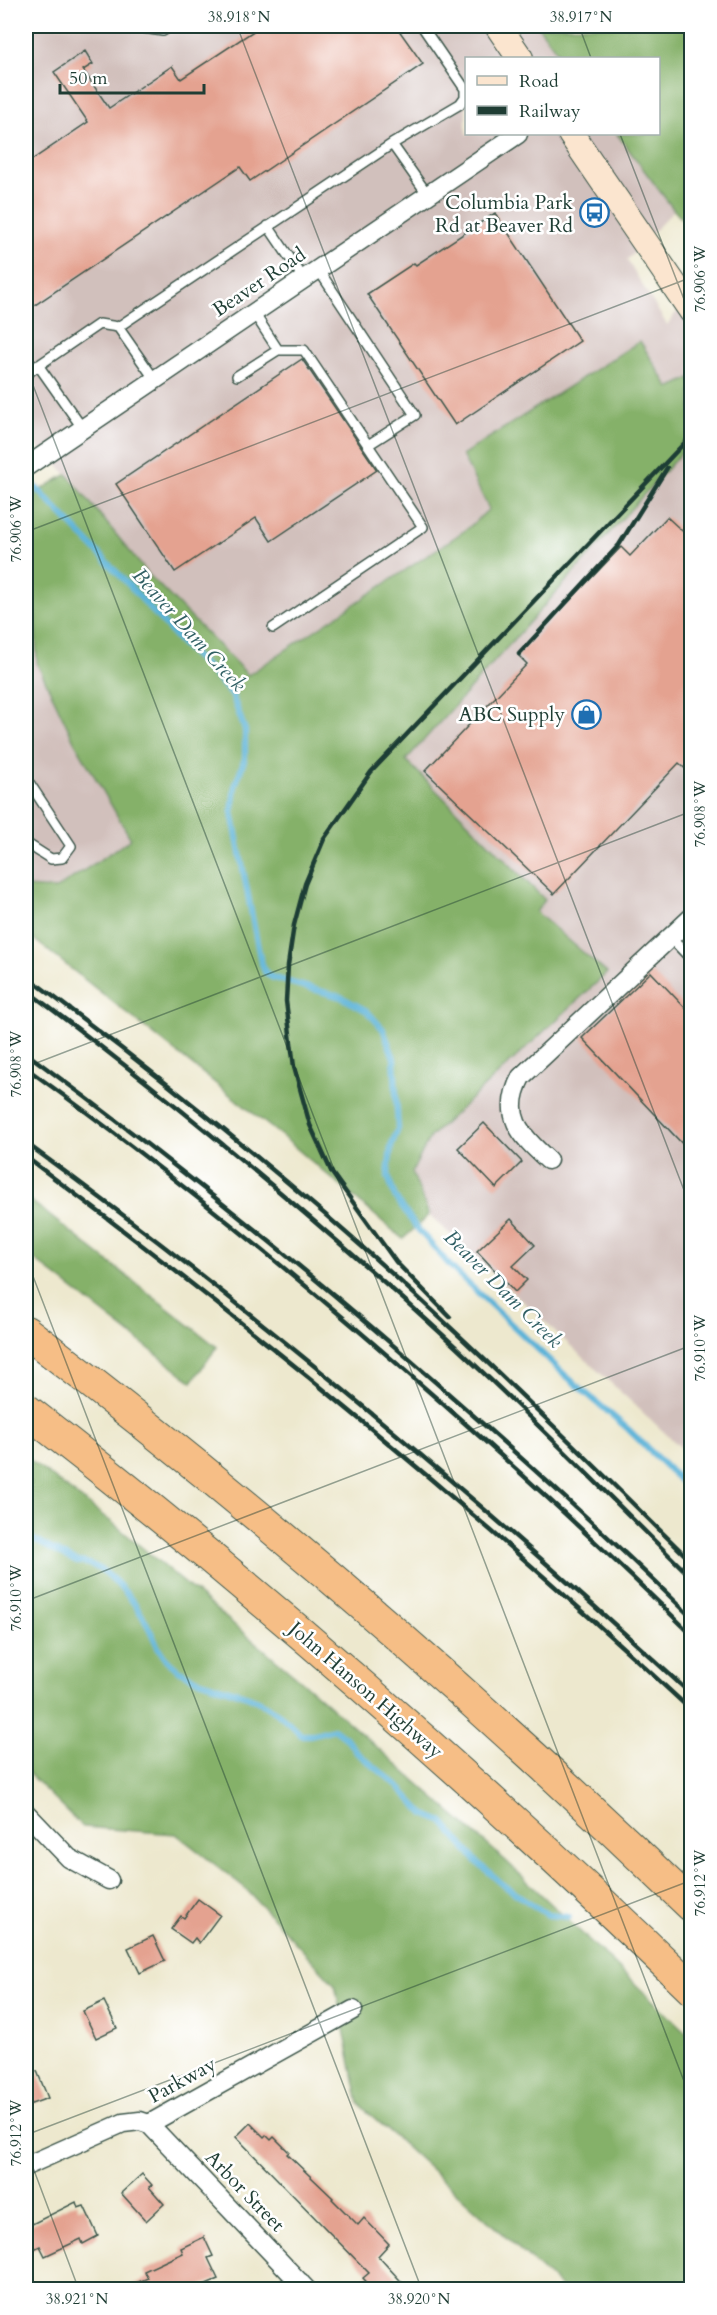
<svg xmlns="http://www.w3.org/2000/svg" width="717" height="2315" viewBox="0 0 717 2315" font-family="Cardo,serif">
	<rect width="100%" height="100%" fill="#fff"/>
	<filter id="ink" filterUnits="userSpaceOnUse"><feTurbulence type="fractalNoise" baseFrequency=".0167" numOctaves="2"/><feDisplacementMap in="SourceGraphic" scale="12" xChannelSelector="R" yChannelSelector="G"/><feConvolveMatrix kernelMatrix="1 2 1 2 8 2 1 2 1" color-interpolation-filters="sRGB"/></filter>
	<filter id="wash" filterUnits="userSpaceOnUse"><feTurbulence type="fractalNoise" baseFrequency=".008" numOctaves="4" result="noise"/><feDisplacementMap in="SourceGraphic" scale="24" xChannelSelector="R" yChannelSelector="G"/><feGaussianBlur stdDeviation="1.35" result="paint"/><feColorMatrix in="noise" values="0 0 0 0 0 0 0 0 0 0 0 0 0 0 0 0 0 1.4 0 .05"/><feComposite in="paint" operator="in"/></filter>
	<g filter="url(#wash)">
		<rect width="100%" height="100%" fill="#ede8ce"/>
		<!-- industrial -->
		<path fill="#d1c0bc" d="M26 26H538L562 58H466V134H617L674 210 627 260 667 325 691 292V378L669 388 639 341 463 455 490 509 467 529 248 675 149 575 67 474 26 437Z
			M691 442V1457L429 1215 412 1172 430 1137 607 973 535 912 545 900 406 760Z
			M26 565 34 590 37 663 74 741 131 840 56 889 26 887Z"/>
		<!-- forest -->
		<path fill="#85b169" stroke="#52774e" stroke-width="1.5" d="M538 26H691V229L674 210 617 134H658V58H562Z
			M640 341 669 388 691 378V442L406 760 545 900 536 912 607 973 430 1137 412 1172 429 1215 403 1239 283 1137 26 933V887L56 889 131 839 74 741 37 663 34 590 26 565V499L67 474 149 575 248 675 467 529 489 509 462 455Z
			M26 1197 217 1347 192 1382 26 1253Z
			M26 1457 114 1524 305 1684 506 1861 691 2037V2289H563L359 2104 335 1985 244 1887 176 1834 83 1827 26 1771Z"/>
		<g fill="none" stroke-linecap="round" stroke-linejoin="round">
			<!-- stream -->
			<path stroke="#5bb3d8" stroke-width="6" d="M26 477 129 585 182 644 209 669 232 695 245 730V758L235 786 232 812 260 958 265 972 271 977 341 997 367 1011 383 1029 394 1058 398 1129 391 1146 388 1176 395 1197 416 1227 453 1269 565 1375 628 1429 692 1492
				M26 1536 77 1562C106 1561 137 1604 149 1628 155 1640 159 1653 170 1663 189 1681 218 1685 241 1694 265 1702 284 1716 301 1735H310L334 1729 346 1738 356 1752 396 1784 424 1814 443 1822 476 1861 506 1887 548 1915 569 1917"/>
		</g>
		<g id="blocks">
			<!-- building -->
			<path fill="#e4a290" d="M261 26H396L423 64 250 181 240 167 26 311V164L88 122 54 72 85 51 93 64 83 70 109 108 172 66 181 79Z
				M495 213 580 341 455 425 367 294 414 263 416 265Z
				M302 359 377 470 271 541 256 518 175 572 116 484Z
				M667 517 692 540V775L679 763 554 894 425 771 527 664 518 655 621 547 630 556Z
				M651 972 692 1015V1154L582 1038Z
				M484 1123 522 1162 496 1188 458 1148Z
				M511 1219 535 1245 513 1266 527 1280 515 1292 477 1251Z
				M198 1899 220 1915 199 1943 195 1938 191 1943 171 1929 181 1916 184 1918Z
				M153 1936 165 1961 140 1973 128 1948Z
				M104 2001 117 2028 96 2038 83 2011Z
				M37 2071 48 2098 26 2106V2075Z
				M250 2123 264 2137 266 2135 271 2140 274 2137 289 2152 287 2154 333 2198 332 2199 358 2225 364 2218 389 2244 378 2256 408 2289H373L363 2278 369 2273 236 2137Z
				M142 2174 152 2185 149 2187 164 2204 146 2221 121 2193Z
				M76 2202 78 2208 84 2206 98 2236 83 2244 81 2239 45 2256 40 2246 26 2253V2227Z
				M204 2237 213 2256 208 2258 218 2279 194 2289H122L148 2278 144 2271 183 2253 181 2248Z"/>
		</g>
	</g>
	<g filter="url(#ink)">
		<use href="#blocks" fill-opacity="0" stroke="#3e574b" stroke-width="1.5"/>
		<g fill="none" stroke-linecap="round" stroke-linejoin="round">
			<defs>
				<path id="lane" d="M130 26 163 31 171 26
					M392 144 460 104 465 97V89L422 26
					M268 226 304 279
					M318 269 415 415 368 445
					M254 313 278 350H304L423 527 273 628
					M38 365 83 429
					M26 374 99 324 118 327
					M237 376 278 350
					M155 380 118 327 392 144 428 195
					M26 778 71 846 62 858 51 859 26 843
					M670 937 692 960"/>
				<path id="street" d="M26 467 518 134
					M548 1160C520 1135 501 1115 521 1077L692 917
					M26 1813 69 1858 109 1880
					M149 2124 307 2290
					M26 2166 123 2123 140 2121 149 2124 353 2010
					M283 2290 300 2282"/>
				<path id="secondary" d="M498 26 520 58
					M571 134 692 311"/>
				<path id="highway" d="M26 1332C259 1509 481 1702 692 1906
					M26 1410C259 1590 480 1784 692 1989"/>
			</defs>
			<!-- lane casing -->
			<use href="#lane" stroke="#3e574b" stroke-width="12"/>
			<!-- street casing -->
			<use href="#street" stroke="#3e574b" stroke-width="21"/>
			<!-- secondary casing -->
			<use href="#secondary" stroke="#3e574b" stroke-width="28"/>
			<!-- highway casing -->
			<use href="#highway" stroke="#3e574b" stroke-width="34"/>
			<!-- lane -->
			<use href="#lane" stroke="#fff" stroke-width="9"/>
			<!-- street -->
			<use href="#street" stroke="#fff" stroke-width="18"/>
			<!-- secondary -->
			<use href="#secondary" stroke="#fbe5cf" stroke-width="26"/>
			<!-- highway -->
			<use href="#highway" stroke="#f6be86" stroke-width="32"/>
			<!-- rail -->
			<path stroke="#1f3d34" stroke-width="4.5" d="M519 654 619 545 667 468
				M26 976C159 1075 289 1179 411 1291 507 1379 599 1470 692 1562
				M26 990C156 1086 280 1190 401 1297 502 1387 596 1483 692 1578
				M26 1053C172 1160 313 1274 449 1394 531 1466 614 1540 692 1618
				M26 1068C171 1172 308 1285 442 1403 527 1478 611 1555 692 1635
				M26 1143C259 1312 479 1499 692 1695
				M26 1157C257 1329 480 1514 692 1711
				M450 1317 396 1262 332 1173 310 1125 294 1067 286 1001 288 965 294 925 305 884 324 839 371 772 692 435"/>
		</g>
	</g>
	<!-- ticks -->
	<path fill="none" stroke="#1f3d34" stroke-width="1.5" stroke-opacity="0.45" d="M237 26 692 1211M579 26 591 58M620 134 692 320M26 367 692 2102M26 532 692 277M26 1067 692 811M26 1258 422 2290M26 1601 692 1345M26 2135 692 1880M26 2149 79 2290"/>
	<!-- icons -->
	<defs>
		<symbol id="bus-ring" viewBox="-11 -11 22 22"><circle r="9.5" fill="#fff" stroke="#1f6fb2" stroke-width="1.5"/><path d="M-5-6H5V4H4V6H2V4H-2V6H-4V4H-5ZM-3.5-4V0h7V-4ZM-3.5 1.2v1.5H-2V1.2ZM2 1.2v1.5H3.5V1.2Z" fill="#1f6fb2"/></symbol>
		<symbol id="shop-ring" viewBox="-11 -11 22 22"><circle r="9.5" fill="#fff" stroke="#1f6fb2" stroke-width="1.5"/><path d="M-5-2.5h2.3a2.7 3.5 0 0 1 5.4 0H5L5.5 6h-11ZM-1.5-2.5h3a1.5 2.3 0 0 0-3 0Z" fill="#1f6fb2"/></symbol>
	</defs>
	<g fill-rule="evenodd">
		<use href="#bus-ring" x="578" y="196" width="33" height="33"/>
		<use href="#shop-ring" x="570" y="698" width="33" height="33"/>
	</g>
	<g text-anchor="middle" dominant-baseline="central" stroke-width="5" stroke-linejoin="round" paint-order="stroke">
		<!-- poi labels -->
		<g font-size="20" fill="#1f3d34" stroke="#fff" text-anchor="end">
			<text x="573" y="202">Columbia Park<tspan x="573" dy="23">Rd at Beaver Rd</tspan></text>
			<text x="565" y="714">ABC Supply</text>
		</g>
		<!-- street labels -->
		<g font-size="20" fill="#1f3d34" stroke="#fff">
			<text transform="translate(259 282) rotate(-34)">Beaver Road</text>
			<text transform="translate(366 1690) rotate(41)">John Hanson Highway</text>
			<text transform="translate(182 2080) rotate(-29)">Parkway</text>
			<text transform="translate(245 2191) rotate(46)">Arbor Street</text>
		</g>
		<!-- water labels -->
		<g font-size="21" font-style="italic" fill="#316065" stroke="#fff">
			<text transform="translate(189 630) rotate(48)">Beaver Dam Creek</text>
			<text transform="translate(503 1289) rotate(45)">Beaver Dam Creek</text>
		</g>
	</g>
	<!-- margin -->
	<rect width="717" height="2315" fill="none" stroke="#fff" stroke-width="66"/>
	<!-- legend -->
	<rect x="465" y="57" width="195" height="78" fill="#ffffff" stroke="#a5b1ae" stroke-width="1.5"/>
	<rect x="477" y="76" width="30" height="9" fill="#fbe5cf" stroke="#a5b1ae" stroke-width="1.5"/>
	<text x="519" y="87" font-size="18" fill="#1f3d34">Road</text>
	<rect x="477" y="106" width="30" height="9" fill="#1f3d34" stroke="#a5b1ae" stroke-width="1.5"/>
	<text x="519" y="117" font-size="18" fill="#1f3d34">Railway</text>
	<!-- scale -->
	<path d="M60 84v9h144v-9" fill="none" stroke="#1f3d34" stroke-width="3"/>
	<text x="69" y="84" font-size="18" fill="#1f3d34" stroke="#ffffff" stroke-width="4.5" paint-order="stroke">50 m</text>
	<rect x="33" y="33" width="651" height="2249" fill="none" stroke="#1f3d34" stroke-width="2"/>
	<g font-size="15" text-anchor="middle" fill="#1f3d34">
		<text x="239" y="22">38.918°N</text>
		<text x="581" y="22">38.917°N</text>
		<text transform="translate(700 279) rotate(-90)" y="5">76.906°W</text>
		<text transform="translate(16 529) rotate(-90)" y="5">76.906°W</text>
		<text transform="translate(700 814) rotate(-90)" y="5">76.908°W</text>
		<text transform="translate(16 1064) rotate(-90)" y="5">76.908°W</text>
		<text transform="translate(700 1348) rotate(-90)" y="5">76.910°W</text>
		<text transform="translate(16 1598) rotate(-90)" y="5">76.910°W</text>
		<text transform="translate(700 1883) rotate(-90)" y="5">76.912°W</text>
		<text transform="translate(16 2133) rotate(-90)" y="5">76.912°W</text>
		<text x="77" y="2304">38.921°N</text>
		<text x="419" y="2304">38.920°N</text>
	</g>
</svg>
